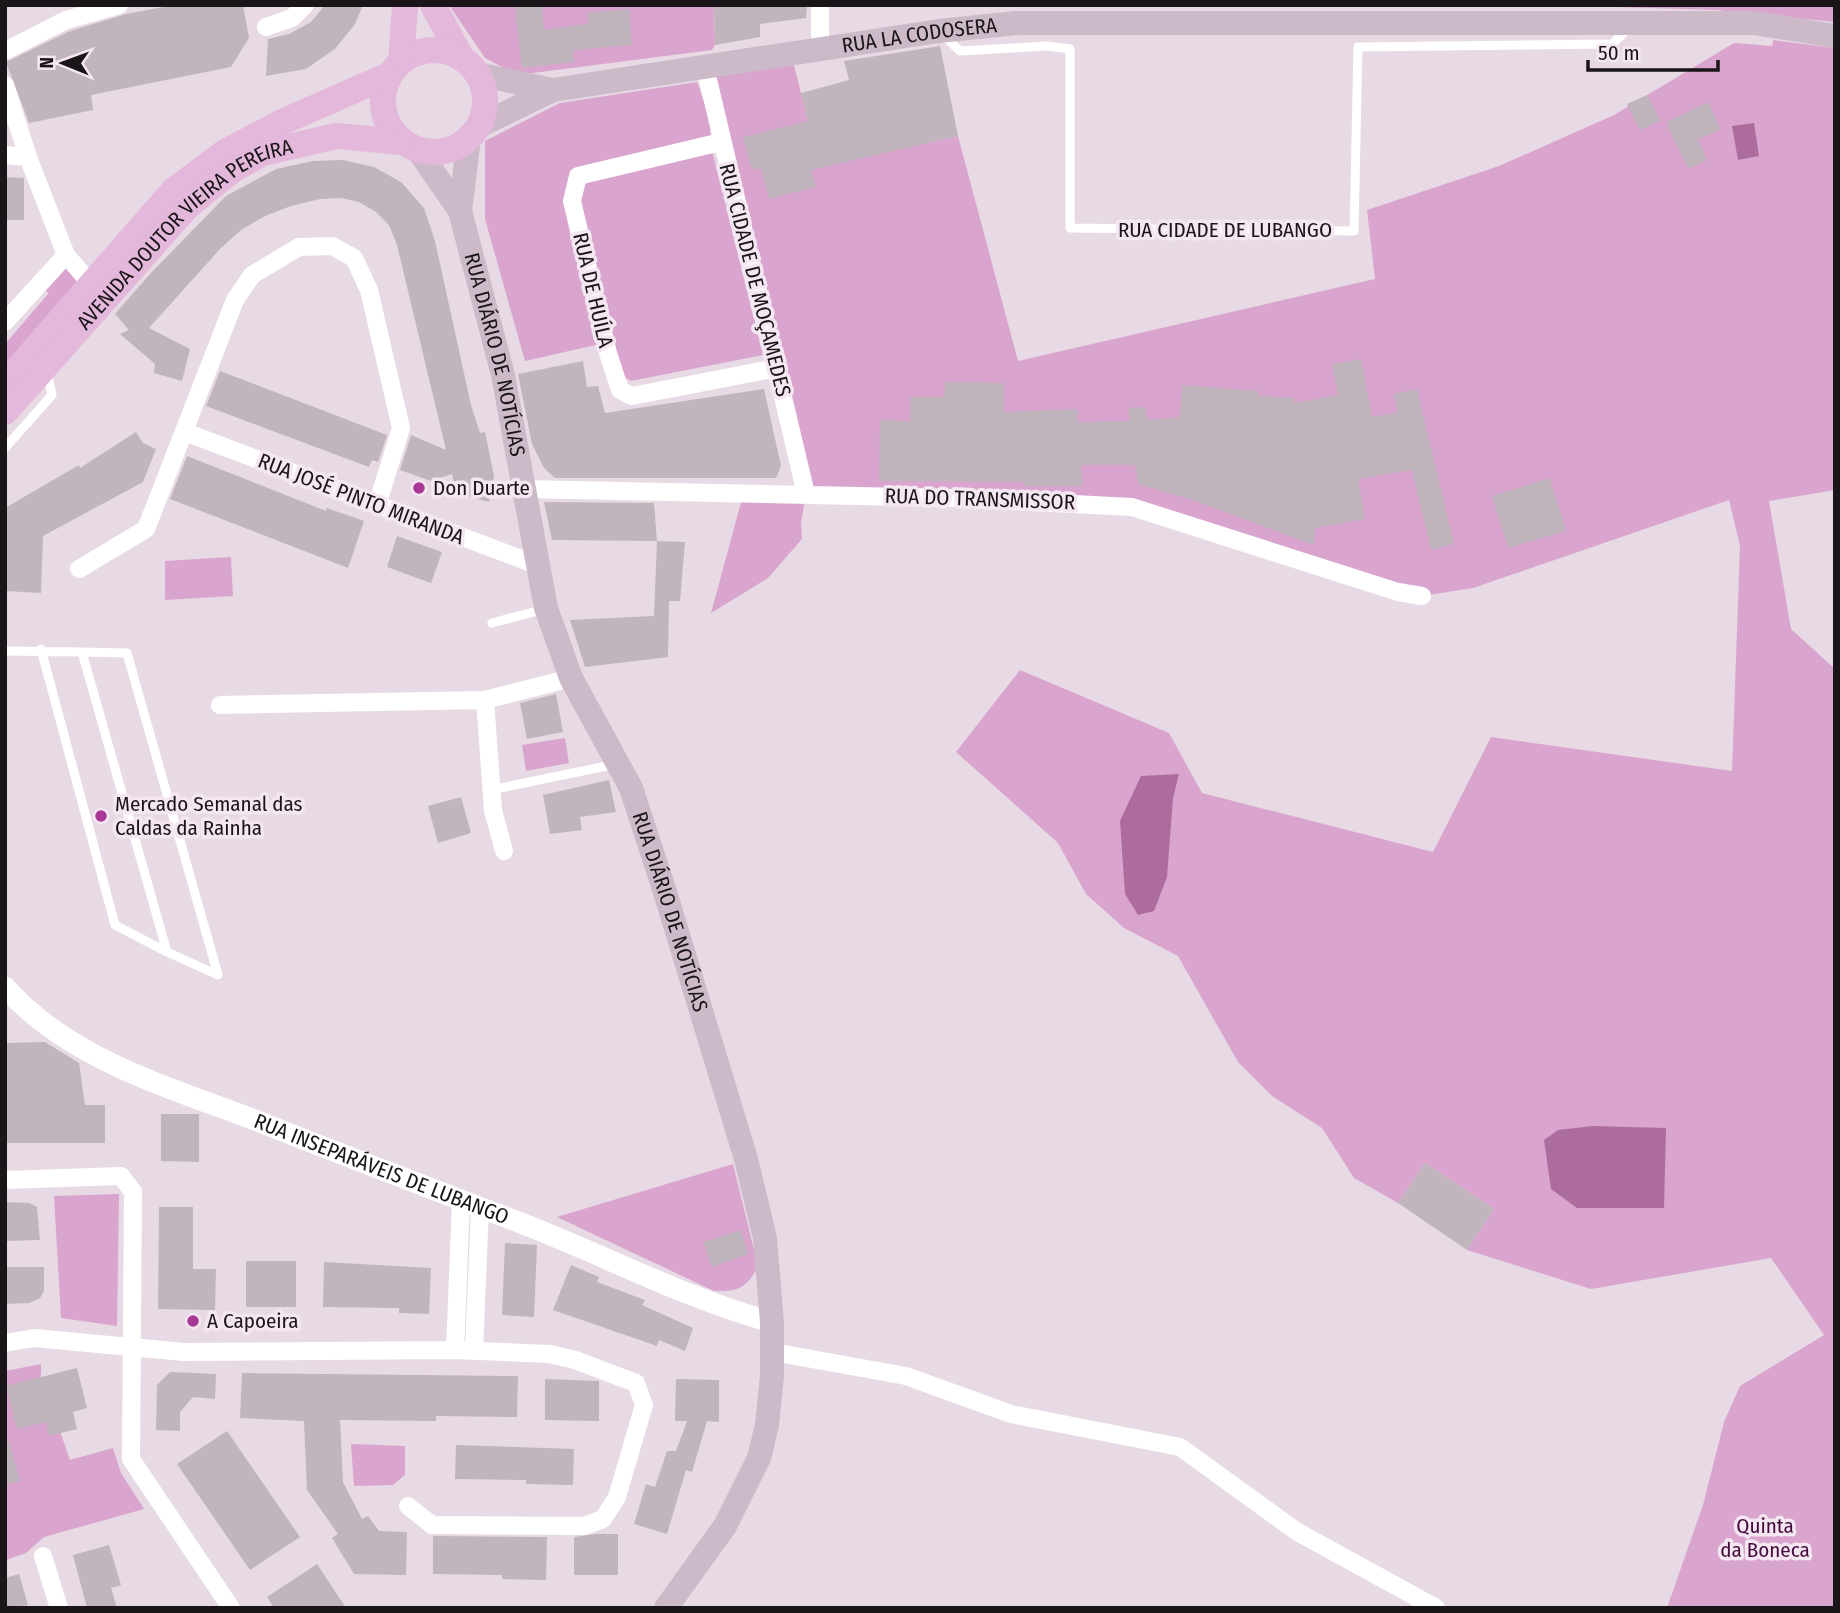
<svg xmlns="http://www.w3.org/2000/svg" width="1840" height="1613" viewBox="0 0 1840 1613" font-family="'Fira Sans Condensed',sans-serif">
	<rect width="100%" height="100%" fill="#e7dae4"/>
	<!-- green -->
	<path fill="#d9a4cd" d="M449 5H714L715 45 712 50 517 75 485 58Z
		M1547 5H1835V22L1716 10Z
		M1773 40 1835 48V490L1769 501 1791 629 1835 669V1608H1667L1703 1505 1724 1422 1740 1386 1824 1335 1771 1258 1591 1289 1467 1250 1494 1209 1425 1163 1398 1203 1354 1178 1322 1128 1272 1096 1238 1062 1178 956 1124 928 1086 894 1058 843 956 752 1020 670 1169 733 1202 793 1433 852 1491 737 1732 771 1740 546 1729 500 1473 588 1422 596 1132 507 806 494 801 523 802 539 768 578 711 613 743 495 805 494 705 67 791 54 820 167 958 136 1018 361 1375 279 1367 210 1499 166 1614 115 1734 43 1772 46Z
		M697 82 709 116 712 150 763 355 631 381 620 375 609 342 525 361 485 219V141L560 103Z
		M64 264 83 280 5 370V344L49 293 42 288Z
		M231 557 233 596 165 600V561Z
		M565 738 569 763 526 771 522 745Z
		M733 1164 758 1266C747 1288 738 1292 714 1291L557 1217Z
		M119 1194 117 1326 61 1318 54 1196Z
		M41 1364V1377L70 1460 113 1448 121 1473 144 1509 44 1537 26 1553 6 1560 5 1371Z
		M351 1444 405 1446V1475L393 1485 354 1486Z"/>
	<!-- water -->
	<path fill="#ac6d9e" d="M1754 123 1759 156 1738 160 1732 126Z
		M1179 774 1173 798 1167 877 1154 911 1138 915 1125 894 1120 821 1141 776Z
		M1593 1126 1666 1128 1664 1208H1577L1551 1189 1544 1140 1558 1130Z"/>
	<!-- building -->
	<path fill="#c0b4bd" d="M174 5H243L249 38 231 67 91 95 93 110 29 123 6 62 70 31 126 14Z
		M325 5H363L355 24 335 49 306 69 266 76 268 39 289 34 311 22Z
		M542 5 544 30 588 24 587 13 629 9 632 45 573 50 574 62 522 68 515 7Z
		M714 5H807L806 18 760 24V37L715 45Z
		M940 46 958 136 811 170 816 187 769 199 761 168 752 170 743 137 808 121 801 93 849 80 844 61Z
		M1647 95 1660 121 1640 130 1627 104Z
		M1708 102 1721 129 1698 140 1707 160 1688 169 1666 122Z
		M343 160 374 167 401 182 424 208 435 241 471 405 480 433 485 432 494 476 489 502 456 493 452 474 431 481 400 470 411 435 446 450 397 245 389 225 376 212 359 202 341 198 320 199 291 206 265 216 241 230 220 249 149 328 190 349 182 381 154 373 155 364 120 334 129 330 115 314 150 274 226 196 276 169 313 161Z
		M5 177 24 178V220H5Z
		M1361 359 1372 417 1398 412 1394 394 1417 389 1454 544 1431 550 1412 470 1358 479 1365 519 1315 528 1314 545 1190 499 1138 484 1135 465H1081L1083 486H1025L1024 482 879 481 880 420 910 421V397H944L945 382 1004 383V412L1077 409 1078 422 1130 421 1128 408 1145 407 1148 420 1180 417 1182 385 1258 391V396L1294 398 1295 403 1338 395 1332 364Z
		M583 361 587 387 598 386 605 413 764 389 781 466 776 478H555L544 468 532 444 518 374Z
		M220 371 387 435 378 462 372 460 369 467 206 406Z
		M136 432 143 443 156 449 143 482 43 536 41 593 5 591V508L79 465 80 468Z
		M187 456 326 511 327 508 364 521 348 568 170 499Z
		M1550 478 1566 531 1508 548 1492 496Z
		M544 502 654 503 657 541 552 540Z
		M397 536 442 552 431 583 387 567Z
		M657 541 685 542 680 601H669L668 657 585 667 570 620 654 616Z
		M556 694 563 732 527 739 520 703Z
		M609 780 616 812 580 817 582 830 550 834 543 795Z
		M461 797 471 833 438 843 428 806Z
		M45 1042 79 1063 85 1105H105V1143H5V1043Z
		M161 1114H199V1162L161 1161Z
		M1425 1163 1494 1209 1467 1250 1398 1203Z
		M5 1202 29 1203 37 1207 40 1240 5 1241Z
		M159 1207H193V1269H216L215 1310 158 1309Z
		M741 1230 748 1254 712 1267 703 1242Z
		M505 1243 537 1245 534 1317 502 1315Z
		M246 1261H296V1307H246Z
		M324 1262 431 1268 429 1314 399 1313V1308L323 1307Z
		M571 1265 599 1277 597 1282 645 1300 642 1305 693 1328 685 1351 659 1340 657 1346 553 1310Z
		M5 1267H44V1291L40 1298 29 1303 5 1304Z
		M77 1368 87 1408 73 1412 77 1429 49 1436 46 1422 17 1429 6 1386Z
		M170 1372 216 1374 215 1399 193 1397 180 1412V1431L156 1430 157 1385Z
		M242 1373 518 1376 517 1417 436 1416V1421L340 1420 343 1482 362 1519 368 1516 379 1531 407 1532 406 1575 354 1574 332 1538 338 1534 307 1490 304 1421 240 1418Z
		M545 1379 599 1381V1421L545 1420Z
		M676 1379 719 1380V1422L707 1421 692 1472 686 1470 667 1534 634 1524 646 1484 655 1487 667 1451H676L687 1421H675Z
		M227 1431 300 1537 250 1570 177 1464Z
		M9 1442 20 1481 5 1485V1443Z
		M456 1445 574 1449 573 1485 526 1484V1480L455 1479Z
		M595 1534H618V1575H574V1537Z
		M433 1536 547 1537 546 1580 502 1579V1575L433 1574Z
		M109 1545 121 1585 111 1588 117 1608H87L73 1555Z
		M317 1564 346 1608H274L267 1597Z
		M19 1574 28 1605 5 1608V1578Z"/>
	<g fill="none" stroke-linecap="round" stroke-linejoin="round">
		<!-- service -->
		<path stroke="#fff" stroke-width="9" d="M943 35 960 51 1047 46 1070 49V228L1354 231 1358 47 1612 44 1629 28
			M5 448 52 395 47 373
			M492 623 545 609
			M41 649 115 925 167 952 82 652 127 653 218 975 167 952
			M5 651 82 652
			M491 790 616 764"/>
		<!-- minor -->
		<path stroke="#fff" stroke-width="18" d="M820 5V50
			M266 27 292 18 305 5
			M5 51 66 20 119 5
			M705 67 806 494
			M5 85 28 157 66 255 90 283
			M721 142 578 176 572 201 608 353 620 390 632 396 777 368
			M5 155 28 157
			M5 322 66 255
			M185 432 537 565
			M524 489 954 498 1132 507 1398 592 1422 596
			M79 569 146 529 235 300 252 275 299 247 332 246 354 258 369 290 401 428 377 505
			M485 700 493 810 504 851
			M220 705 485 700 571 678
			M5 1180 121 1176 133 1192 131 1459 231 1608
			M5 1343 34 1338 184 1352 455 1350 550 1354 575 1360 636 1383 644 1405 617 1497 603 1519 584 1526 432 1525 408 1506
			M455 1350 461 1201
			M474 1351 480 1208
			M773 1352 906 1376 1011 1414 1180 1447 1296 1531 1436 1608
			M43 1556 59 1608"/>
		<!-- tertiary -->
		<path stroke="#fff" stroke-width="21" id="s1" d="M5 987C69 1060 172 1088 260 1122 350 1158 441 1192 531 1227 610 1258 692 1301 772 1322"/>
		<!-- secondary -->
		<g stroke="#ccbac9" stroke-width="24">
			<path d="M477 74 553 90"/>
			<path id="s2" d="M477 127 553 90 939 31 1017 23H1754L1835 36"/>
			<path id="s3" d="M418 150 460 211 503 375 546 608 571 678 631 788 665 892 746 1159 765 1238 772 1322V1376L767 1425 759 1458 725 1526 666 1608"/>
			<path d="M460 211 469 138"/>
		</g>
		<!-- primary -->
		<g stroke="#e4b8da" stroke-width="26">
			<path d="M433 5 461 57"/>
			<circle cx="434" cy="101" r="51"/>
			<path d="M401 62 405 5"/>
			<path d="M5 383 173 191 225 152 280 123 389 75"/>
			<path id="s4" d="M5 412 187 207 234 169 263 153 336 136 403 142"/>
		</g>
	</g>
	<!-- markers -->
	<g fill="#a73896" stroke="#f4e7f1" stroke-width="2.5">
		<circle cx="419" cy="488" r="7"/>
		<circle cx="101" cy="816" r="7"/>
		<circle cx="193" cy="1321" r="7"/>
	</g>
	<g text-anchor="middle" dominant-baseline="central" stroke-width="7" stroke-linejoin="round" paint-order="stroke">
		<!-- street labels -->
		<g font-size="21" fill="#191518" stroke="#f4e7f1">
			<text stroke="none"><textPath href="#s2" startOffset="455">RUA LA CODOSERA</textPath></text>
			<text x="1225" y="230">RUA CIDADE DE LUBANGO</text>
			<text stroke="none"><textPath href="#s4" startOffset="256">AVENIDA DOUTOR VIEIRA PEREIRA</textPath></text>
			<text transform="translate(755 280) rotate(76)">RUA CIDADE DE MOÇAMEDES</text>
			<text transform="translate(593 290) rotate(77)">RUA DE HUÍLA</text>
			<text stroke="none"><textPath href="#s3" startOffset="222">RUA DIÁRIO DE NOTÍCIAS</textPath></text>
			<text transform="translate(361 499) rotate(21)">RUA JOSÉ PINTO MIRANDA</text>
			<text transform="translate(980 499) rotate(2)">RUA DO TRANSMISSOR</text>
			<text stroke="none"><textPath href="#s3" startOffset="810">RUA DIÁRIO DE NOTÍCIAS</textPath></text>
			<text stroke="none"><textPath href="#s1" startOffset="422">RUA INSEPARÁVEIS DE LUBANGO</textPath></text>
		</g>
		<!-- poi labels -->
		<g font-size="21" fill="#191518" stroke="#f4e7f1" text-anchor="start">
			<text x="433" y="488">Don Duarte</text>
			<text x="115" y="804">Mercado Semanal das<tspan x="115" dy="24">Caldas da Rainha</tspan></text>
			<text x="207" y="1321">A Capoeira</text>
		</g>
		<!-- park labels -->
		<g font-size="21" fill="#470d3f" stroke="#f4e7f1">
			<text x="1765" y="1526">Quinta<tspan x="1765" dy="24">da Boneca</tspan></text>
		</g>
	</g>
	<!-- border -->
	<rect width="1840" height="1613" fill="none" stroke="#191518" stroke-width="14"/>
	<!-- north arrow -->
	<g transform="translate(63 63) rotate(271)" stroke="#f4e7f1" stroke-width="5" paint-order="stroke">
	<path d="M0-5L12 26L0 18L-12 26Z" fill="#191518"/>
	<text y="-10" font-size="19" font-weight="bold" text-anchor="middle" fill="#191518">N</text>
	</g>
	<!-- scale -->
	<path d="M1588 60v10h130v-10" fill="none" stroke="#191518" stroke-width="3.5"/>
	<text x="1598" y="60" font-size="21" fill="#191518" stroke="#f4e7f1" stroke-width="5" paint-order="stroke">50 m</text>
</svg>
